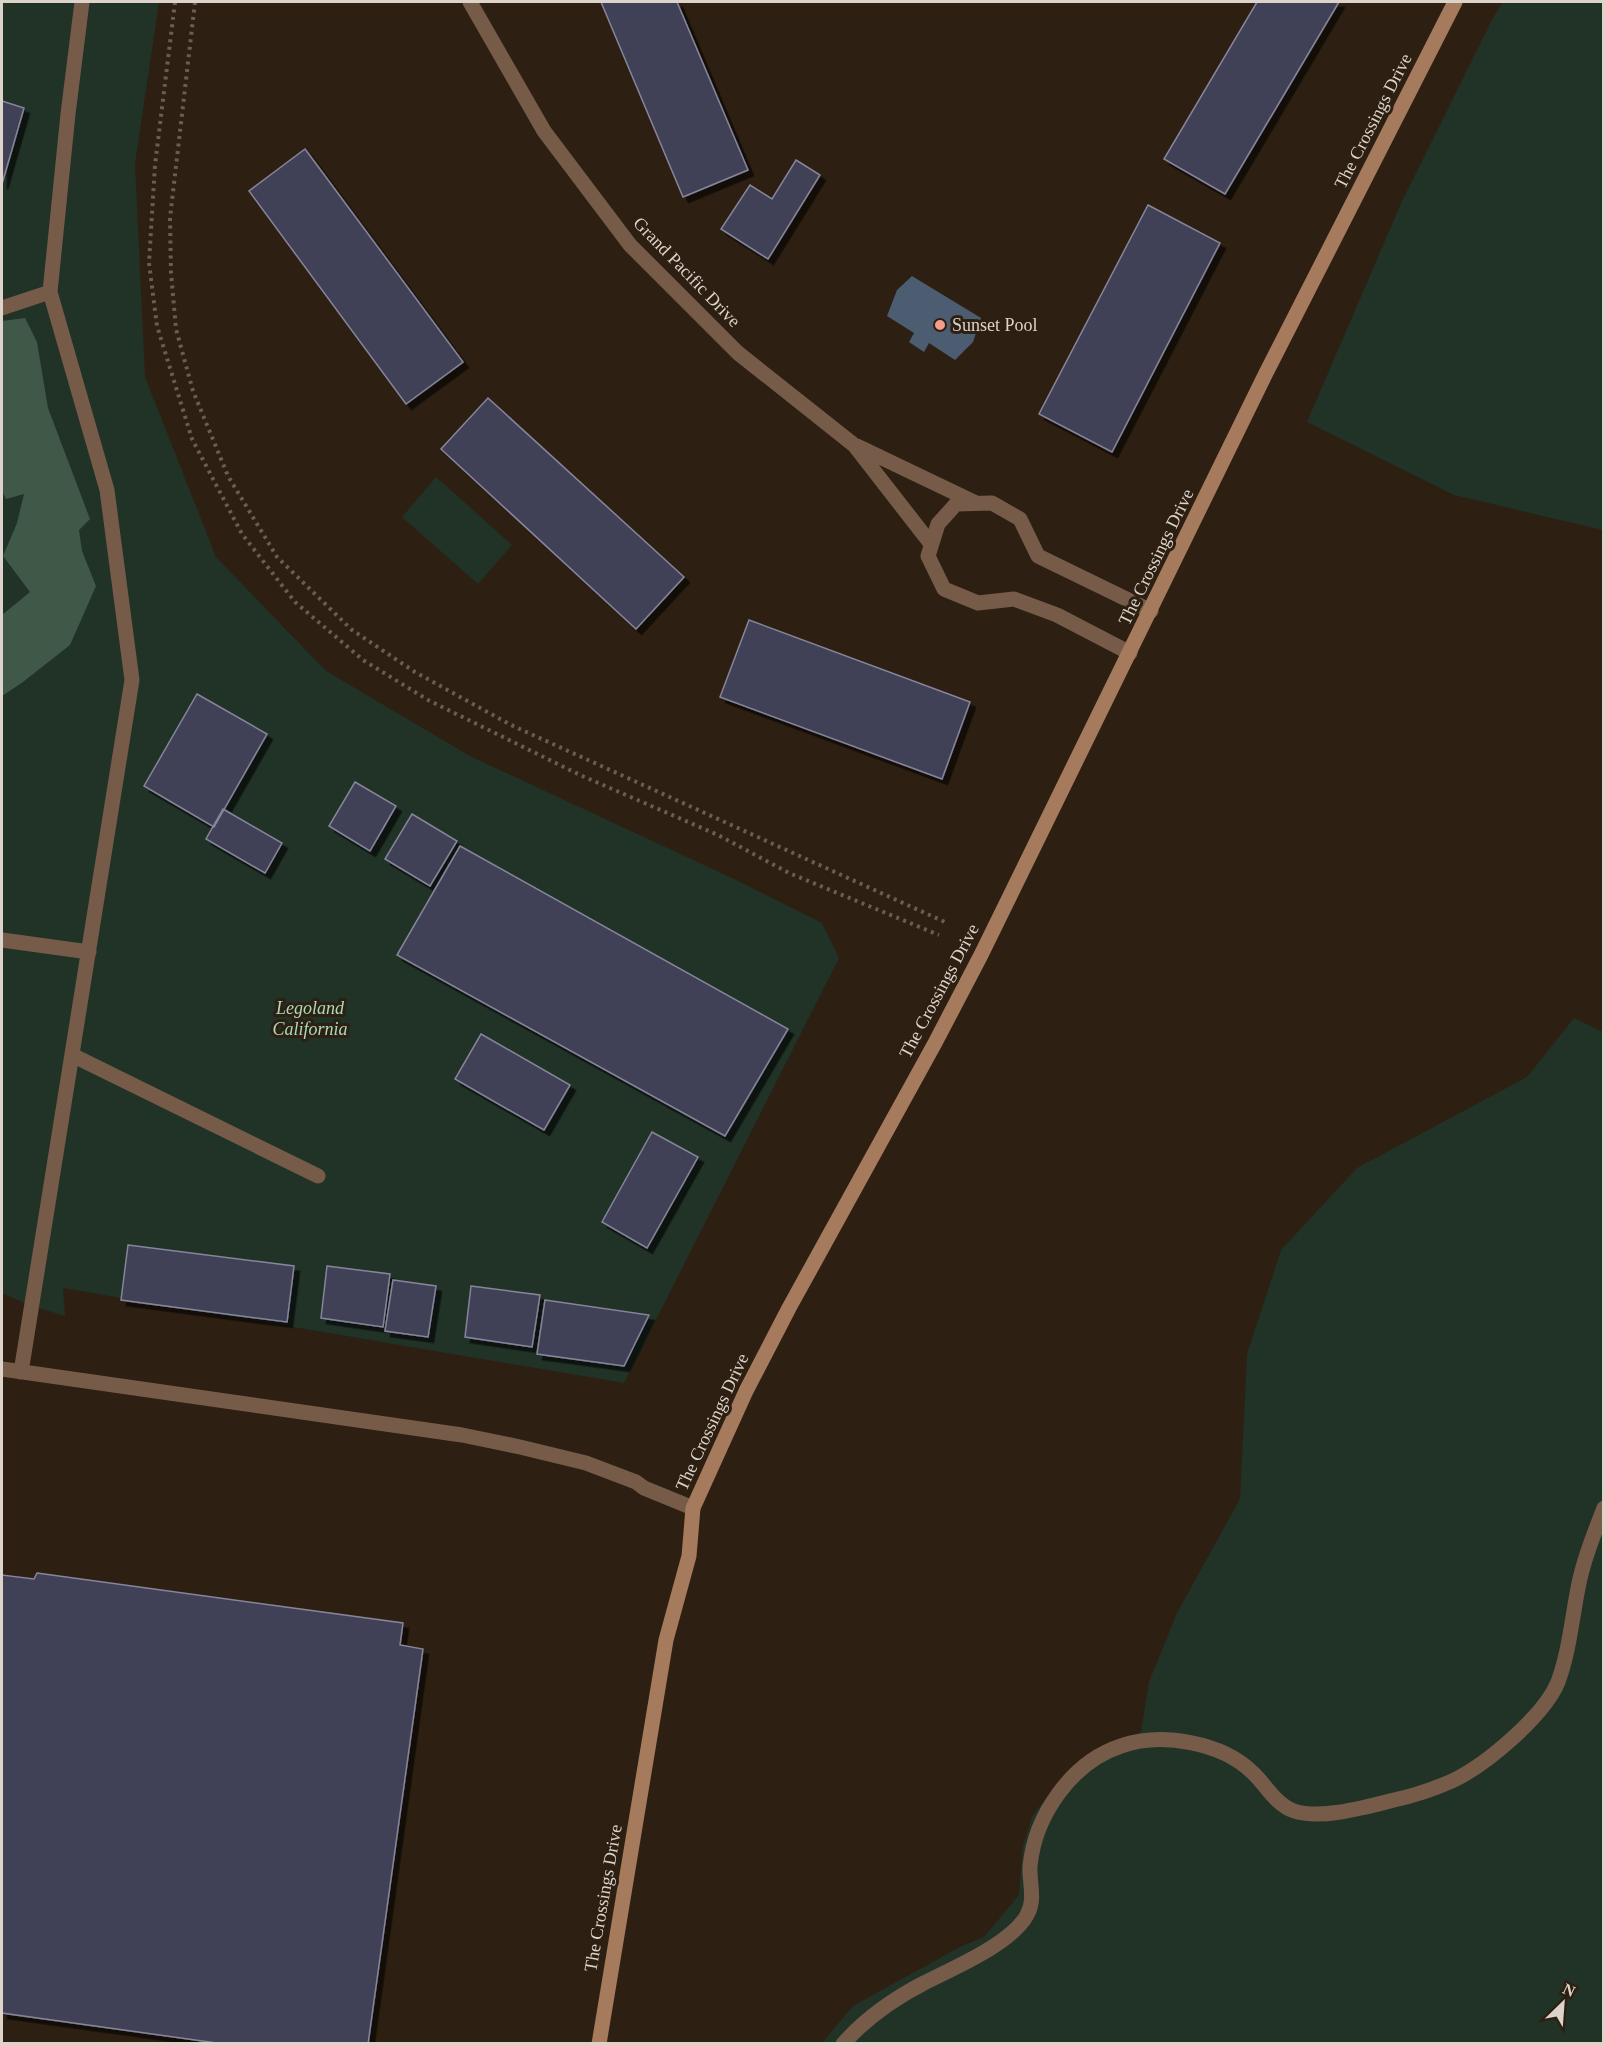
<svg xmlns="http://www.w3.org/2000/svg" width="1605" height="2045" viewBox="0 0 1605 2045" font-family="'Times New Roman',serif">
	<defs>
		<filter id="shadow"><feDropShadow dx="5.5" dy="5.5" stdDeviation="0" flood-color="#0009"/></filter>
	</defs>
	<rect width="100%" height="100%" fill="#2d2012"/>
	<!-- green -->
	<path fill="#213227" d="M2 2H159L135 163 145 377 216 557 326 671 470 756 734 879 822 923 839 958 624 1383 63 1288 65 1316 32 1306 2 1293Z
		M1503 2H1603V530L1454 495 1307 422 1402 201 1493 18Z
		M436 477 512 545 478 584 402 517Z
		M1574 1018 1603 1032V2043L821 2044 853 2006 960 1947 984 1937 1019 1895 1023 1845 1033 1815 1057 1784 1086 1755 1141 1732 1149 1682 1177 1613 1240 1499 1247 1354 1281 1250 1357 1168 1527 1077Z"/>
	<!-- forest -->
	<path fill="#3f5848" d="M25 318 37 342 48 408 90 519 79 530 82 551 96 586 70 645 23 682 2 696V615L30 592 3 556 17 523 24 494 6 499 2 491V321Z"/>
	<!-- water -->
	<path fill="#4c5c71" d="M912 276 981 318 973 342 955 360 929 343 924 352 909 342 914 333 887 316 897 290Z"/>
	<!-- building -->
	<path fill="#403f57" stroke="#86859a" stroke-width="1.5" filter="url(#shadow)" d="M601 2H677L748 170 683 197Z
		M1257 2H1339L1225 194 1164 159Z
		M2 101 24 108 2 184Z
		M305 149 463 362 406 404 249 191Z
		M796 160 820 175 768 259 721 229 750 185 772 199Z
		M1148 205 1220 243 1112 452 1039 414Z
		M488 398 684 577 636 629 441 449Z
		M749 620 970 702 942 779 720 697Z
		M197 694 267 734 214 827 144 786Z
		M355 782 396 806 370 851 329 826Z
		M223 809 282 843 265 873 206 839Z
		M412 814 457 841 430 886 385 859Z
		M460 846 788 1029 725 1136 397 955Z
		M481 1034 570 1085 544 1130 455 1079Z
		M652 1132 698 1157 647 1248 602 1222Z
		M128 1245 294 1266 287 1322 121 1300Z
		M327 1266 390 1274 383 1327 321 1318Z
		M393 1280 436 1286 428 1337 385 1331Z
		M471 1286 540 1295 532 1347 465 1337Z
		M545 1300 649 1315 624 1366 537 1354Z
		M37 1573 403 1623 400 1645 423 1649 368 2044H224L2 2013V1575L34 1579Z"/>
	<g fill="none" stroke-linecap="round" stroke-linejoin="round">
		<!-- path -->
		<path stroke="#695e51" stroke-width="4" stroke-dasharray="3 4.5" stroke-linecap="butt" d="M175 2 155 165 149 263 157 326 192 439 242 534 295 602 363 660 428 700 580 775 718 835 789 873 939 935
			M195 2 170 218 171 273 176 329 193 391 228 476 277 557 352 630 415 672 511 725 945 922"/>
		<!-- lane -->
		<path stroke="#765b49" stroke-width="15" d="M2 308 50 292
			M2 940 89 952
			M72 1055 318 1176
			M2 1369 462 1435 520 1447 586 1463 636 1482 644 1488 693 1508
			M21 1372 132 680 107 490 50 292 68 114 82 2
			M843 2044C865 2019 895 1998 924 1983 953 1968 1011 1944 1027 1915 1036 1899 1029 1883 1030 1866 1035 1815 1072 1762 1121 1746 1161 1732 1222 1742 1253 1773 1266 1785 1276 1805 1294 1811 1321 1820 1366 1807 1394 1800 1413 1796 1434 1789 1452 1781 1486 1765 1544 1716 1558 1682 1569 1652 1572 1619 1578 1588 1583 1561 1594 1534 1604 1508"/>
		<!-- street -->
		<path stroke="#765b49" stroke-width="15" d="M470 2 544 131 630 245 738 353 854 445 931 544
			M857 446 976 503
			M1130 653 1057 615 1014 599 978 603 944 589 928 556 938 524 956 504 992 503 1020 519 1038 556 1151 611"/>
		<!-- secondary -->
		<path stroke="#a57a5d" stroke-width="15" d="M599 2044 666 1640 689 1556 693 1508 746 1391 789 1308 935 1043 981 955 1265 375 1455 2"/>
	</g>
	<!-- markers -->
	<circle fill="#f59d8e" stroke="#2d2012" stroke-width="2" cx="940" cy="325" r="6"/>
	<g text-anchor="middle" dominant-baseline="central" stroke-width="6" stroke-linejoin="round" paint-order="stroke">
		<!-- street labels -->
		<g font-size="18" fill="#dcd3ca" stroke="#2d2012">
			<text transform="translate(1373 121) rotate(-63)">The Crossings Drive</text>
			<text transform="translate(687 272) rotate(46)">Grand Pacific Drive</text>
			<text transform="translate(1156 557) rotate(-64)">The Crossings Drive</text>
			<text transform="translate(939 991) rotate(-62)">The Crossings Drive</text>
			<text transform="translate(712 1422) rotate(-65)">The Crossings Drive</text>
			<text transform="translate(603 1898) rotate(-80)">The Crossings Drive</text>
		</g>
		<!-- poi labels -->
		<g font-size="18" fill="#dcd3ca" stroke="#2d2012" text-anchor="start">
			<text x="952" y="325">Sunset Pool</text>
		</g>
		<!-- park labels -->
		<g font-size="18" font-style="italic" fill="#a7dbba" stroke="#2d2012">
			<text x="310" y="1008">Legoland<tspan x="310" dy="21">California</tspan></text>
		</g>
	</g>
	<!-- border -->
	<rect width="1605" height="2045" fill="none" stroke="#dcd3ca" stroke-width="6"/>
	<!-- north arrow -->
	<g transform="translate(1563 2003) rotate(25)" stroke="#2d2012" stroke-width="4.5" paint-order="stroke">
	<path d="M0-4.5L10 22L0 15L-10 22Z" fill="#dcd3ca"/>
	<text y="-9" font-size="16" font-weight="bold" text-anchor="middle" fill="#dcd3ca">N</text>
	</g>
</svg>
